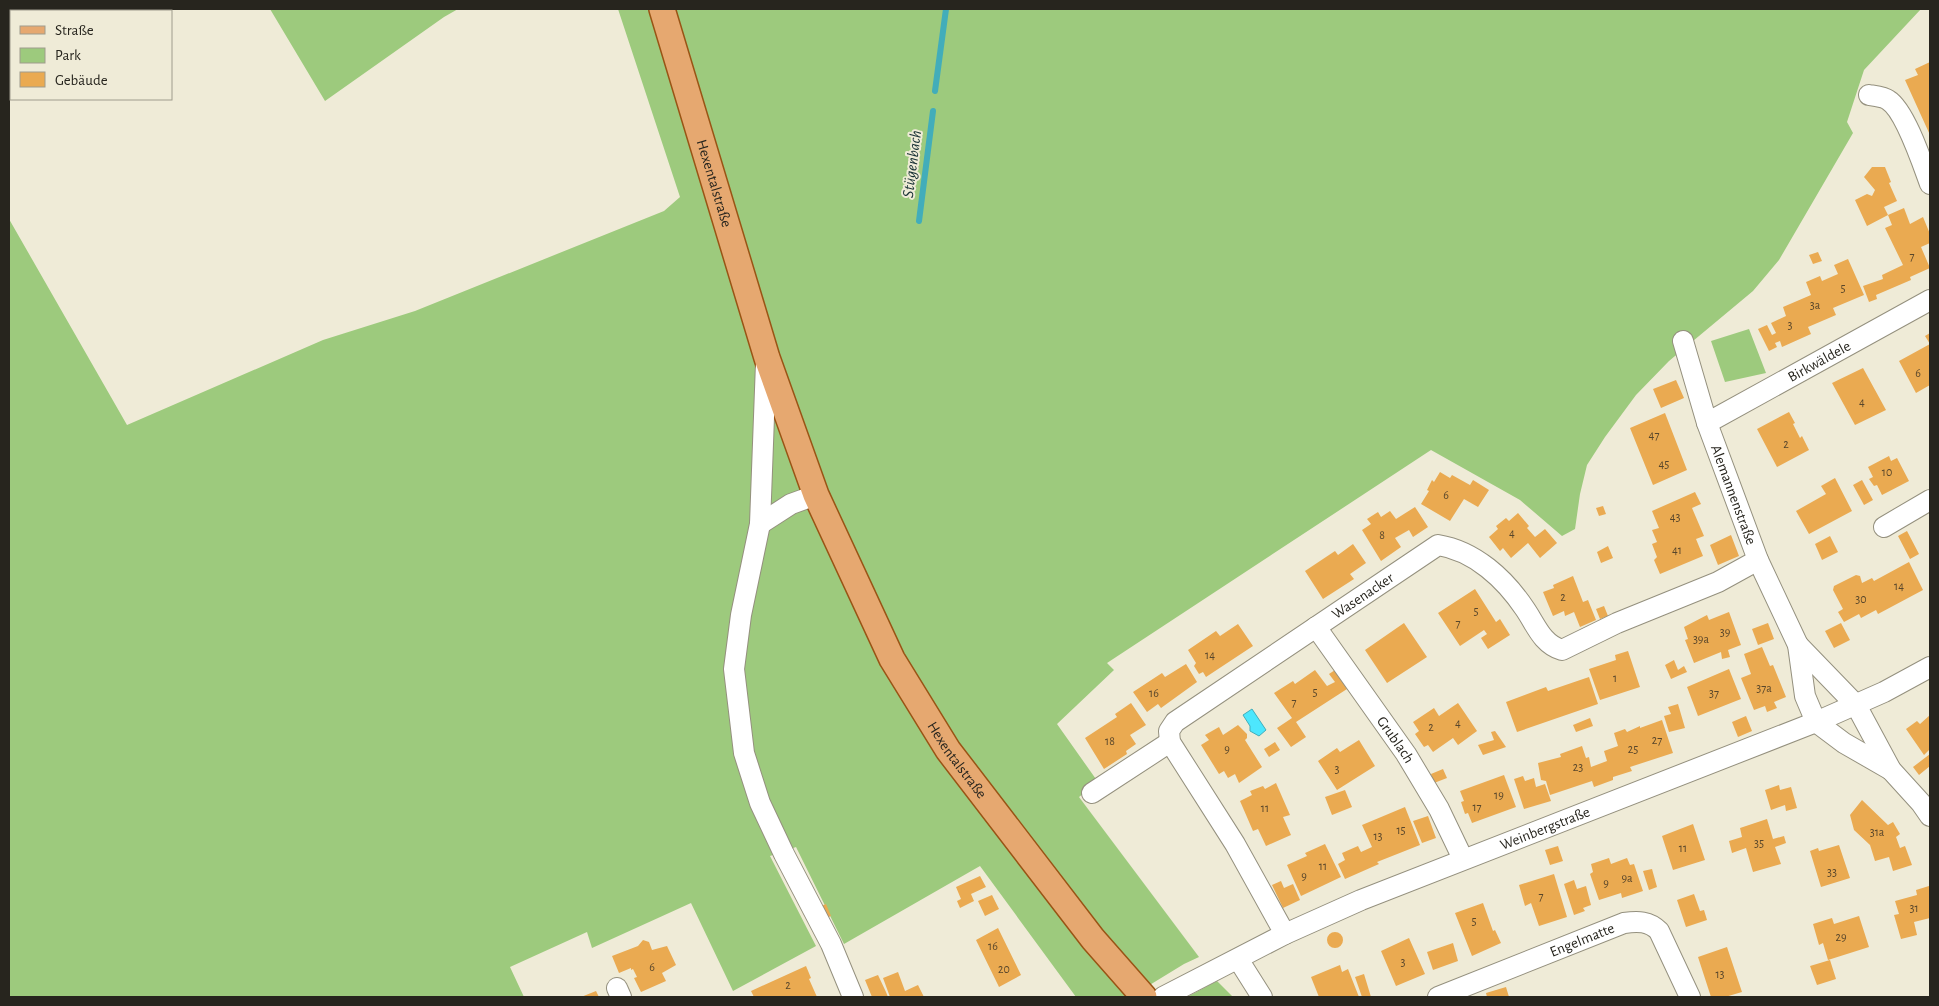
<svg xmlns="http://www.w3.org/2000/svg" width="1939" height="1006" viewBox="0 0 1939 1006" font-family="'Alegreya Sans',sans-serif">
	<rect width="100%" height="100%" fill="#efebd7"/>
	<!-- green -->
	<path fill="#9dca7d" d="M9 9H121L118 11H11V97L9 99Z
		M270 9H458L444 17 325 101Z
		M618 9H1921L1864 70 1847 122 1853 133 1779 260 1753 291 1669 361 1636 395 1605 437 1587 465 1580 494 1575 529 1562 536 1520 500 1431 450 1107 663 1114 670 1057 724 1098 782 1079 797 1199 957 1184 964 1130 997H1076L980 866 844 944 796 847 770 856 816 946 733 991 691 903 592 948 587 932 510 967 524 997H9V219L127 425 323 340 415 311 664 211 680 197Z
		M1749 329 1766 373 1725 382 1711 341Z
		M1217 981 1233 997H1187Z"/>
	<!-- water -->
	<path fill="#4de7fd" stroke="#42adba" d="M1252 709 1266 730 1259 736 1250 731V726L1243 715Z"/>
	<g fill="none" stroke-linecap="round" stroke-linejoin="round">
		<!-- stream -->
		<path stroke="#42adba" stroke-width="6" d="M935 91 946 9
			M919 221 933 111"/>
	</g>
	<!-- building -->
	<path fill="#eaaa51" d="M1930 62V135L1905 80 1918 75 1915 69Z
		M1872 167H1885L1891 182 1889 183 1897 201 1884 207 1888 215 1867 226 1855 200 1867 194 1872 196 1875 190 1864 177Z
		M1904 208 1910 224 1923 217 1930 234V243L1921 247 1930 268 1910 277 1911 280 1876 295 1877 299 1869 302 1863 286 1883 279 1882 275 1903 265 1885 228 1892 225 1888 215Z
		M1818 252 1822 261 1813 264 1809 255Z
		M1848 259 1864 295 1833 308 1836 315 1808 327 1811 334 1782 347 1780 341 1775 343 1777 347 1769 351 1758 329 1767 325 1772 335 1776 333 1771 323 1786 316 1783 307 1811 295 1806 282 1820 276 1822 281 1838 274 1834 265Z
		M1930 333V385L1916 393 1899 361 1930 344 1925 336Z
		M1863 368 1886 410 1855 425 1832 383Z
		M1676 380 1684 398 1661 408 1653 389Z
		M1789 412 1795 423 1793 424 1800 438 1802 436 1809 450 1777 467 1757 429Z
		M1665 413 1687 470 1653 485 1630 428Z
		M1889 456 1891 461 1897 458 1909 481 1882 495 1877 485 1874 486 1869 479 1873 477 1868 467Z
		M1440 472 1450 478 1452 475 1470 485 1473 480 1489 490 1478 507 1464 499 1450 521 1421 504 1429 491 1427 490 1432 480 1434 482Z
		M1835 478 1852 511 1809 534 1796 511 1826 494 1821 486Z
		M1862 480 1873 500 1864 505 1853 485Z
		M1695 492 1701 504 1692 508 1704 536 1696 539 1703 556 1660 574 1654 560 1657 557 1652 544 1657 542 1652 530 1659 528 1652 511Z
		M1603 506 1606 514 1599 516 1596 508Z
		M1415 507 1428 527 1413 537 1409 530 1395 538 1401 547 1381 561 1362 530 1371 524 1367 519 1378 512 1381 517 1390 511 1396 519Z
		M1518 513 1529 526 1527 528 1535 537 1545 529 1557 543 1540 558 1528 543 1511 558 1503 548 1500 551 1489 537 1498 529 1496 526 1506 518 1509 521Z
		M1907 531 1919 554 1910 559 1898 536Z
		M1731 535 1739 556 1718 565 1710 545Z
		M1830 536 1838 552 1822 560 1815 544Z
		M1353 544 1366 563 1350 574 1354 579 1323 599 1305 571 1335 551 1338 555Z
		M1608 546 1613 558 1601 563 1597 552Z
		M1909 562 1923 590 1878 614 1876 610 1861 618 1859 614 1844 622 1838 612 1843 609 1833 590 1834 586 1856 575 1860 576 1862 583 1872 578 1874 581Z
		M1573 576 1583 602 1588 600 1596 620 1580 627 1574 612 1565 616 1564 611 1553 616 1543 592 1554 588 1553 585Z
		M1475 589 1496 622 1500 619 1510 635 1488 649 1481 638 1487 634 1484 630 1460 646 1438 613Z
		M1604 606 1608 616 1600 619 1596 609Z
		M1729 612 1741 645 1728 650 1730 657 1722 659 1721 652 1694 663 1685 640 1688 639 1684 627 1707 615 1709 620Z
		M1404 623 1427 657 1387 683 1365 650Z
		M1768 623 1774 639 1758 645 1752 629Z
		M1841 623 1850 640 1834 648 1825 631Z
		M1238 624 1253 646 1206 677 1203 672 1199 674 1194 666 1196 663 1188 650 1216 631 1220 636Z
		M1762 647 1770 666 1773 665 1786 697 1774 702 1777 708 1767 712 1765 706 1754 710 1741 678 1751 674 1744 654Z
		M1628 651 1640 687 1600 700 1589 669 1616 660 1615 655Z
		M1674 660 1678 670 1684 666 1687 672 1671 679 1665 665Z
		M1186 664 1197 682 1161 708 1158 704 1147 712 1133 692 1162 673 1165 677Z
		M1729 669 1741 699 1698 716 1687 687Z
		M1315 670 1327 686 1335 682 1329 674 1335 670 1347 689 1296 722 1306 737 1291 747 1277 728 1292 718 1274 693 1293 681 1295 684Z
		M1589 677 1598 704 1517 732 1506 702 1546 687 1548 691Z
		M1131 703 1146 725 1130 735 1136 744 1126 751 1127 754 1104 769 1085 738 1117 717 1115 714Z
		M1458 703 1477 731 1458 745 1453 738 1433 752 1428 745 1424 747 1415 734 1419 731 1413 722 1434 708 1439 716Z
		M1678 704 1685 728 1669 732 1664 716 1671 714 1668 707Z
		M1930 715V749L1924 755 1906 729 1917 721 1920 724Z
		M1746 716 1752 731 1738 737 1732 722Z
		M1590 718 1593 726 1576 732 1573 725Z
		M1662 720 1673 753 1630 767 1632 771 1613 777V780L1594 787 1592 781 1550 795 1546 781 1541 780 1538 763 1561 757 1560 754 1582 746 1586 758 1589 757 1591 767 1607 761 1604 751 1618 746 1614 733 1625 729 1627 732 1640 726V728Z
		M1238 725 1247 734V738L1245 740 1262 767 1239 783 1235 774 1228 778 1224 771 1219 774 1201 745 1209 740 1205 735 1219 727 1223 735Z
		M1495 731 1506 747 1483 755 1478 745 1494 740 1491 732Z
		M1359 740 1375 766 1337 790 1318 761 1337 748 1340 752Z
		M1275 742 1280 750 1269 757 1264 749Z
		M1930 754V766L1919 775 1913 767Z
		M1443 769 1447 778 1434 783 1431 774Z
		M1504 775 1516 807 1472 823 1468 813 1465 814 1461 802 1464 801 1460 791Z
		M1523 776 1525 781 1534 778 1536 787 1545 784 1551 801 1524 809 1514 779Z
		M1276 783 1290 815 1283 817 1291 835 1266 846 1258 829 1253 831 1240 801 1252 795 1250 791 1263 786 1265 789Z
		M1779 785 1780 790 1791 787 1797 808 1786 811 1785 805 1771 810 1765 790Z
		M1345 790 1352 807 1332 815 1325 797Z
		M1862 800 1888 825 1893 822 1900 834 1896 837 1900 848 1905 846 1912 865 1893 871 1889 857 1875 861 1870 845 1854 830 1850 815Z
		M1405 807 1420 845 1377 862 1379 864 1345 879 1338 864 1345 860 1342 853 1358 846 1361 852 1372 847 1362 825Z
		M1428 816 1436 838 1422 843 1413 821Z
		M1767 819 1773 839 1784 836 1786 843 1775 847 1781 864 1753 872 1746 848 1732 853 1729 841 1742 837 1740 828Z
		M1693 824 1705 860 1673 870 1662 836Z
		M1325 844 1341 877 1301 896 1287 865 1307 856 1305 853Z
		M1839 845 1850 878 1821 887 1810 851 1818 848 1819 851Z
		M1558 846 1563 861 1550 865 1545 850Z
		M1609 858 1611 864 1627 858 1630 865 1634 864 1643 891 1622 898 1621 893 1599 900 1590 874 1593 872 1591 864Z
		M1652 869 1657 887 1649 890 1643 871Z
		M1554 874 1567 917 1539 926 1531 903 1525 906 1519 885Z
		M980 876 986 887 971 894 974 901 960 908 957 901 961 899 956 887Z
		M1574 880 1577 889 1586 886 1591 905 1583 908 1585 911 1574 915 1564 884Z
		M1281 881 1284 888 1293 884 1300 900 1283 908 1272 885Z
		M1929 886 1930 918 1914 922 1917 935 1901 939 1894 915 1899 914 1895 901 1917 895 1916 890Z
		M1694 894 1700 911 1704 910 1707 920 1686 927 1677 900Z
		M992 895 999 909 985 916 978 901Z
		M1483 903 1493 931 1495 930 1501 943 1472 956 1455 913Z
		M826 904 831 916 824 919 819 907Z
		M1859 916 1869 947 1828 960 1823 943 1819 945 1813 924 1832 918 1834 924Z
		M998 928 1021 975 999 987 976 940Z
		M1327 940a8 8 0 1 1 16 0a8 8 0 1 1-16 0Z
		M1409 938 1425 974 1396 986 1381 951Z
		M643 940 649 942 652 950 667 946 676 965 662 973 666 981 641 992 634 978 637 977 633 969 631 970V968L619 973 612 956 638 946Z
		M1453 943 1458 961 1433 970 1427 952Z
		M1727 947 1742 992 1725 997H1711L1698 957Z
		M1830 960 1836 979 1817 985 1810 966Z
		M1340 965 1342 972 1348 969 1359 997H1319L1311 977Z
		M806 966 811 978 809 979 817 997H754L751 991Z
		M898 972 905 991 918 985 924 997H890L883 978Z
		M1364 974 1371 997H1362L1355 977Z
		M878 975 886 992 888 997H872L865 980Z
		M1506 987 1509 997H1487L1486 993Z
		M596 991 599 997H581Z"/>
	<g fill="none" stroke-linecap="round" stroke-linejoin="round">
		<defs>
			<g id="minor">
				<path d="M1869 95C1875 96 1884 97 1888 100 1905 110 1923 165 1930 184"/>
				<path id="s1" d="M1683 341 1707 423 1758 560 1798 645 1805 696 1816 722 1844 743 1891 770"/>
				<path d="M766 363 760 524 741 615 734 669 744 753 760 803 784 854 831 944 853 997"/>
				<path id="s2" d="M1707 423 1930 300"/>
				<path d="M760 524 791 504 816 495"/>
				<path d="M1884 527 1930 500"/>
				<path id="s3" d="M1316 627 1406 754 1439 809 1463 859"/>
				<path d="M1798 645 1856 705 1891 770 1921 803 1930 816"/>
				<path d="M1092 793 1170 742"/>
				<path id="s4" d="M1285 934 1235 844 1170 742 1169 731 1175 722 1438 545C1475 551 1505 579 1525 609 1536 625 1542 644 1562 650L1617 623 1718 582 1758 560"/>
				<path d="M1238 959 1262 997"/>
				<path d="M617 988 621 997"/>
				<path id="s5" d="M1163 997 1285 934 1361 900 1816 722 1884 692 1930 667"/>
				<path id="s6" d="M1438 997 1624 923C1638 921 1649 921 1659 931L1690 997"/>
			</g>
			<g id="major">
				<path id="s7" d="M662 9 767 358 816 495 892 659 948 750 1093 939 1144 997"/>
			</g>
		</defs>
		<!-- minor casing -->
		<use href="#minor" stroke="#94907e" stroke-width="22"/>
		<!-- major casing -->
		<use href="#major" stroke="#995415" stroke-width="28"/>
		<!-- minor -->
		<use href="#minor" stroke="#fff" stroke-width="20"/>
		<!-- major -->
		<use href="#major" stroke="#e6a870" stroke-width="25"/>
	</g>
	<g text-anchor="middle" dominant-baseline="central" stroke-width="4" stroke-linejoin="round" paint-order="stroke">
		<!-- number labels -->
		<g font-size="12" fill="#58462b">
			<text x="1912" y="256">7</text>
			<text x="1843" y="288">5</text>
			<text x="1815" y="305">3a</text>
			<text x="1790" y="325">3</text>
			<text x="1918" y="373">6</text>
			<text x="1862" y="402">4</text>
			<text x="1654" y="435">47</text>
			<text x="1786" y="444">2</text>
			<text x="1664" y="464">45</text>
			<text x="1887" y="472">10</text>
			<text x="1446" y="495">6</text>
			<text x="1675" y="517">43</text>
			<text x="1512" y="533">4</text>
			<text x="1382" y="535">8</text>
			<text x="1677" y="550">41</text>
			<text x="1899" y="586">14</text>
			<text x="1563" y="597">2</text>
			<text x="1861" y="599">30</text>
			<text x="1476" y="611">5</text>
			<text x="1458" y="623">7</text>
			<text x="1725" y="632">39</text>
			<text x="1701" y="639">39a</text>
			<text x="1210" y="655">14</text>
			<text x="1615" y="678">1</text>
			<text x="1764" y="688">37a</text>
			<text x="1315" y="692">5</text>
			<text x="1154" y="693">16</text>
			<text x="1714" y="693">37</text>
			<text x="1294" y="702">7</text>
			<text x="1458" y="723">4</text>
			<text x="1431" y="727">2</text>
			<text x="1657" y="740">27</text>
			<text x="1110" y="741">18</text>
			<text x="1227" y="749">9</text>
			<text x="1633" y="749">25</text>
			<text x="1578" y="767">23</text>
			<text x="1337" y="769">3</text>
			<text x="1499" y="795">19</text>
			<text x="1477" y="807">17</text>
			<text x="1265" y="808">11</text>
			<text x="1401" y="830">15</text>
			<text x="1877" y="832">31a</text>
			<text x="1378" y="836">13</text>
			<text x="1759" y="843">35</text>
			<text x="1683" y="848">11</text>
			<text x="1323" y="866">11</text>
			<text x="1832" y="872">33</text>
			<text x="1304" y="876">9</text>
			<text x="1627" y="878">9a</text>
			<text x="1606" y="883">9</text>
			<text x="1541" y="896">7</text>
			<text x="1914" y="908">31</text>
			<text x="1474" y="921">5</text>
			<text x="1841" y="937">29</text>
			<text x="993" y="946">16</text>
			<text x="1403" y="962">3</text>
			<text x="652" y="967">6</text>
			<text x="1004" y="969">20</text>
			<text x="1720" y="974">13</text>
			<text x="788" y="985">2</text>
		</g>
		<!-- street labels -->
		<g font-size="15" fill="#27251e" stroke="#efebd7">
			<text stroke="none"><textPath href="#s7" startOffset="182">Hexentalstraße</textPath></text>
			<text stroke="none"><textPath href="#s2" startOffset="128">Birkwäldele</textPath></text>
			<text stroke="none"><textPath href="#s1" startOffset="162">Alemannenstraße</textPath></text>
			<text stroke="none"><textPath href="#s4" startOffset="472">Wasenacker</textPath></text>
			<text stroke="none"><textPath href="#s3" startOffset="138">Grublach</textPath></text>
			<text stroke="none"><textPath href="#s7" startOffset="811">Hexentalstraße</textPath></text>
			<text stroke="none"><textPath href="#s5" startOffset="418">Weinbergstraße</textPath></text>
			<text stroke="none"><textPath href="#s6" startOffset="155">Engelmatte</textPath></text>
		</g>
		<!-- water labels -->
		<g font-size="16" font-style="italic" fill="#173034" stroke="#efebd7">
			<text transform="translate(912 164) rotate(-83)">Stügenbach</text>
		</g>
	</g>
	<!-- border -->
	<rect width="1939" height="1006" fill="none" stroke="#27251e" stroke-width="20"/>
	<!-- legend -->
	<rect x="10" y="10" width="162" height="90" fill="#efebd7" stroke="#9f9c8d"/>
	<rect x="20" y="26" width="25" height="8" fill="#e6a870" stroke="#9f9c8d"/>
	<text x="55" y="35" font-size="15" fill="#27251e">Straße</text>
	<rect x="20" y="48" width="25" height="15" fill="#9dca7d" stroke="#9f9c8d"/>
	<text x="55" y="60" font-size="15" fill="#27251e">Park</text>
	<rect x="20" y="72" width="25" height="15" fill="#eaaa51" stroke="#9f9c8d"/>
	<text x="55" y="85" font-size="15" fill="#27251e">Gebäude</text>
</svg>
